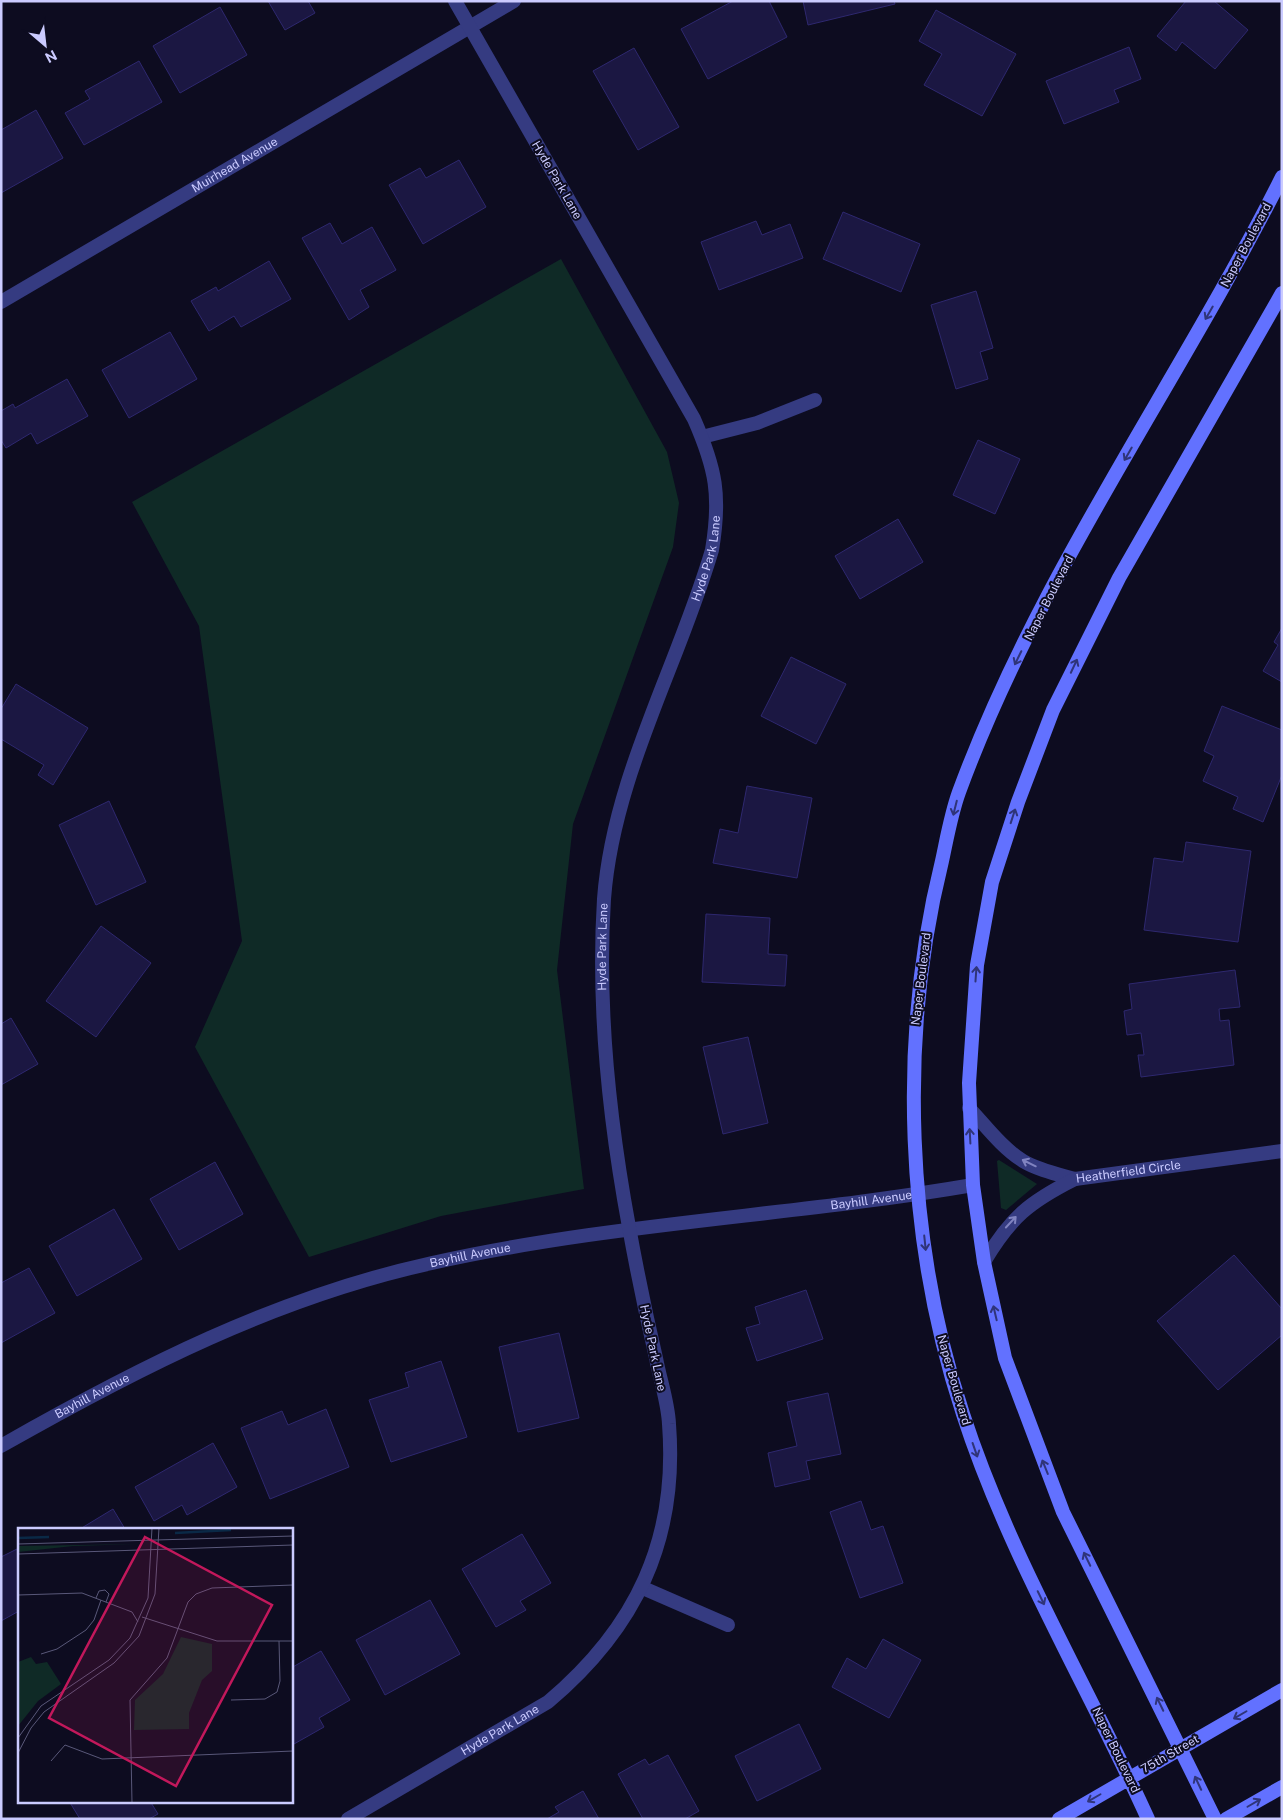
<svg xmlns="http://www.w3.org/2000/svg" width="1283" height="1820" viewBox="0 0 1283 1820" font-family="'Public Sans',sans-serif">
	<rect width="100%" height="100%" fill="#0d0c20"/>
	<!-- green -->
	<path fill="#0f2a26" d="M561 259 667 452 679 503 673 547 573 824 557 970 584 1189 441 1216 309 1257 195 1047 242 941 199 626 132 502Z
		M999 1160 1037 1184 1006 1210 1001 1208 997 1161Z"/>
	<!-- building -->
	<path fill="#1b1742" stroke="#2e286f" d="M268 1H308L315 13 285 30Z
		M733 1H769L787 37 708 79 681 29Z
		M803 1H894L895 4 808 25Z
		M1186 1H1214L1248 30 1215 69 1182 42 1176 51 1157 36Z
		M220 7 247 55 180 93 153 46Z
		M936 10 1016 54 982 116 924 85 942 54 919 41Z
		M1129 47 1141 79 1114 90 1119 102 1064 124 1046 81Z
		M634 48 679 127 638 150 593 71Z
		M139 61 162 102 84 145 65 113 90 99 85 91Z
		M36 110 63 158 1 193V130Z
		M459 160 486 207 423 244 389 185 420 168 426 178Z
		M843 212 920 244 901 292 823 259Z
		M756 221 762 235 790 224 803 258 719 290 701 242Z
		M330 223 342 244 372 227 396 270 360 290 369 307 349 320 302 238Z
		M269 261 291 299 241 327 234 316 209 331 191 301 216 287 218 291Z
		M976 291 993 348 980 352 988 379 956 389 931 305Z
		M170 332 197 379 129 418 102 370Z
		M67 379 88 416 37 444 31 433 6 448 1 440V411L13 404 15 408Z
		M978 440 1020 459 995 514 953 495Z
		M898 519 923 562 860 599 835 556Z
		M1282 628V682L1263 671 1278 645 1274 642Z
		M791 657 846 684 816 744 761 716Z
		M16 684 88 728 53 785 38 775 44 765 1 739V709Z
		M1222 706 1282 730V775L1263 822 1233 809 1238 797 1203 781 1214 756 1204 751Z
		M747 786 812 798 797 878 713 863 720 829 738 833Z
		M109 801 146 882 96 905 59 825Z
		M1186 842 1251 851 1238 942 1144 930 1154 858 1183 862Z
		M706 914 770 918 768 954 787 955 785 986 702 982Z
		M101 926 151 963 96 1037 46 1001Z
		M1235 970 1240 1007 1219 1009 1220 1021 1229 1020 1234 1065 1141 1077 1138 1055H1144L1141 1033 1127 1035 1124 1011 1132 1009 1129 984Z
		M11 1018 38 1064 1 1085V1024Z
		M748 1037 768 1123 723 1134 703 1047Z
		M215 1162 243 1214 179 1250 150 1199Z
		M114 1209 142 1259 77 1296 49 1246Z
		M1234 1255 1282 1309V1335L1218 1390 1157 1321Z
		M29 1268 55 1313 1 1343V1283Z
		M806 1290 823 1339 757 1361 746 1328 760 1324 755 1307Z
		M559 1333 579 1418 518 1432 499 1347Z
		M441 1361 467 1437 391 1462 369 1400 409 1387 405 1373Z
		M828 1393 841 1454 806 1461 810 1479 775 1487 768 1453 797 1446 787 1402Z
		M326 1409 349 1467 270 1499 241 1428 282 1411 288 1425Z
		M213 1443 237 1487 187 1515 182 1505 154 1521 135 1487Z
		M861 1501 871 1530 883 1526 903 1583 860 1598 830 1512Z
		M113 1509 125 1529H80Z
		M522 1534 551 1583 520 1601 526 1610 496 1627 462 1569Z
		M17 1549 19 1552V1611L1 1621V1557Z
		M430 1600 460 1654 385 1695 356 1640Z
		M883 1639 921 1660 889 1718 832 1687 847 1658 866 1669Z
		M321 1651 350 1700 319 1718 324 1727 294 1744 291 1739V1668Z
		M799 1724 821 1769 757 1801 735 1756Z
		M668 1755 699 1811 685 1819H643L618 1774 645 1759 649 1765Z
		M583 1791 599 1819H547L559 1812 555 1807Z
		M69 1801H150L158 1814 149 1819H80Z"/>
	<g fill="none" stroke-linecap="round" stroke-linejoin="round">
		<!-- service -->
		<path stroke="#353b81" stroke-width="14" d="M643 1588 728 1625"/>
		<!-- minor -->
		<g stroke="#353b81" stroke-width="14">
			<path id="s1" d="M1 302 514 1"/>
			<path d="M702 437 757 423 815 400"/>
			<path id="s2" d="M969 1108C985 1125 1002 1148 1023 1161 1038 1170 1057 1174 1075 1179L1282 1151"/>
			<path d="M984 1262C1010 1218 1029 1202 1075 1179"/>
			<path id="s3" d="M1 1446C138 1368 277 1297 432 1263 610 1223 793 1216 973 1185"/>
			<path id="s4" d="M348 1819 548 1702C636 1628 678 1540 669 1424 668 1402 660 1380 656 1358 646 1315 637 1271 629 1227 609 1119 597 1009 604 899 613 777 678 666 712 550 721 496 716 469 694 419L455 1"/>
		</g>
		<!-- secondary -->
		<path stroke="#6271ff" stroke-width="14" d="M1059 1819 1282 1690
			M1148 1819C1087 1684 1009 1556 963 1414 906 1241 898 1038 942 861 947 838 951 814 959 792 1039 574 1178 384 1282 177
			M1215 1819 1063 1512 1005 1358 984 1262 973 1185 969 1083 977 965 992 882 1018 802 1053 710 1119 578 1282 293
			M1226 1819 1282 1787"/>
	</g>
	<!-- one-way arrows -->
	<defs><path id="oneway-shaft" d="M-6 0H5M1.5-3L5.5 0L1.5 3" fill="none" stroke-width="1.6" stroke-linecap="round" stroke-linejoin="round" transform="scale(1.25)"/></defs>
	<g stroke="#2f3479">
		<use href="#oneway-shaft" transform="translate(1209 313) rotate(120)"/>
		<use href="#oneway-shaft" transform="translate(1128 454) rotate(120)"/>
		<use href="#oneway-shaft" transform="translate(1018 658) rotate(116)"/>
		<use href="#oneway-shaft" transform="translate(1074 666) rotate(-65)"/>
		<use href="#oneway-shaft" transform="translate(955 808) rotate(104)"/>
		<use href="#oneway-shaft" transform="translate(1013 816) rotate(-72)"/>
		<use href="#oneway-shaft" transform="translate(976 974) rotate(-86)"/>
		<use href="#oneway-shaft" transform="translate(970 1136) rotate(-93)"/>
		<use href="#oneway-shaft" transform="translate(925 1243) rotate(84)"/>
		<use href="#oneway-shaft" transform="translate(995 1313) rotate(-103)"/>
		<use href="#oneway-shaft" transform="translate(975 1450) rotate(71)"/>
		<use href="#oneway-shaft" transform="translate(1045 1467) rotate(-112)"/>
		<use href="#oneway-shaft" transform="translate(1087 1559) rotate(-116)"/>
		<use href="#oneway-shaft" transform="translate(1041 1598) rotate(64)"/>
		<use href="#oneway-shaft" transform="translate(1160 1704) rotate(-116)"/>
		<use href="#oneway-shaft" transform="translate(1240 1715) rotate(150)"/>
		<use href="#oneway-shaft" transform="translate(1198 1783) rotate(-115)"/>
		<use href="#oneway-shaft" transform="translate(1094 1798) rotate(150)"/>
		<use href="#oneway-shaft" transform="translate(1254 1803) rotate(-30)"/>
	</g>
	<g stroke="#8083c0">
		<use href="#oneway-shaft" transform="translate(1029 1163) rotate(-154)"/>
		<use href="#oneway-shaft" transform="translate(1011 1222) rotate(-47)"/>
	</g>
	<g text-anchor="middle" dominant-baseline="central" stroke-width="4" stroke-linejoin="round" paint-order="stroke">
		<!-- street labels -->
		<g font-size="12" fill="#cbcbff" stroke="#0d0c20">
			<text stroke="none"><textPath href="#s1" startOffset="271">Muirhead Avenue</textPath></text>
			<text transform="translate(557 180) rotate(60)">Hyde Park Lane</text>
			<text transform="translate(1246 245) rotate(-62)">Naper Boulevard</text>
			<text stroke="none"><textPath href="#s4" startOffset="1436">Hyde Park Lane</textPath></text>
			<text transform="translate(1049 598) rotate(-63)">Naper Boulevard</text>
			<text stroke="none"><textPath href="#s4" startOffset="1031">Hyde Park Lane</textPath></text>
			<text transform="translate(921 979) rotate(-83)">Naper Boulevard</text>
			<text stroke="none"><textPath href="#s2" startOffset="185">Heatherfield Circle</textPath></text>
			<text stroke="none"><textPath href="#s3" startOffset="914">Bayhill Avenue</textPath></text>
			<text stroke="none"><textPath href="#s3" startOffset="509">Bayhill Avenue</textPath></text>
			<text transform="translate(653 1348) rotate(78)">Hyde Park Lane</text>
			<text transform="translate(954 1380) rotate(74)">Naper Boulevard</text>
			<text stroke="none"><textPath href="#s3" startOffset="104">Bayhill Avenue</textPath></text>
			<text stroke="none"><textPath href="#s4" startOffset="176">Hyde Park Lane</textPath></text>
			<text transform="translate(1116 1750) rotate(64)">Naper Boulevard</text>
			<text transform="translate(1170 1754) rotate(-30)">75th Street</text>
		</g>
	</g>
	<!-- overview -->
	<g transform="translate(18 1528)">
		<rect width="275" height="275" fill="#0d0c20"/>
		<path d="M121 16 55 18 0 24V18ZM163 109 194 116V143L184 152 171 185V201L116 202 117 172 145 146ZM13 129 18 136 29 134 43 156 20 173 0 198V134Z" fill="#0f2a26"/>
		<path fill="none" stroke="#0a2946" stroke-width="2.5" d="M157 5 213 2M0 10 31 9"/>
		<path fill="none" stroke="#595879" stroke-width="1" d="M0 16 275 8M0 26 275 17M0 67 64 65 114 84 120 94M78 70 81 63 87 62 91 66 88 74M124 89 199 113H275M23 126 39 121 68 102 76 92 83 72M213 172 247 171 259 164 262 153 261 113M0 210 23 178 91 132 112 110 130 70 134 0M0 225 13 200 26 184 96 135 121 108 137 66 141 0M33 233 47 217 84 231 275 223M114 275 112 172 149 130 170 74 178 66 194 60 275 57"/>
		<path fill="#c2185b" fill-opacity="0.15" stroke="#c2185b" stroke-width="2.5" d="M127 9 254 77 158 258 31 190Z"/>
		<rect width="275" height="275" fill="none" stroke="#cbcbff" stroke-width="2.5"/>
	</g>
	<!-- border -->
	<rect width="1283" height="1820" fill="none" stroke="#cbcbff" stroke-width="5"/>
	<!-- north arrow -->
	<g transform="translate(45 45) rotate(152)" stroke="#0d0c20" stroke-width="4" paint-order="stroke">
	<path d="M0-4L9 19L0 12L-9 19Z" fill="#cbcbff"/>
	<text y="-8" font-size="14" font-weight="bold" text-anchor="middle" fill="#cbcbff">N</text>
	</g>
</svg>
